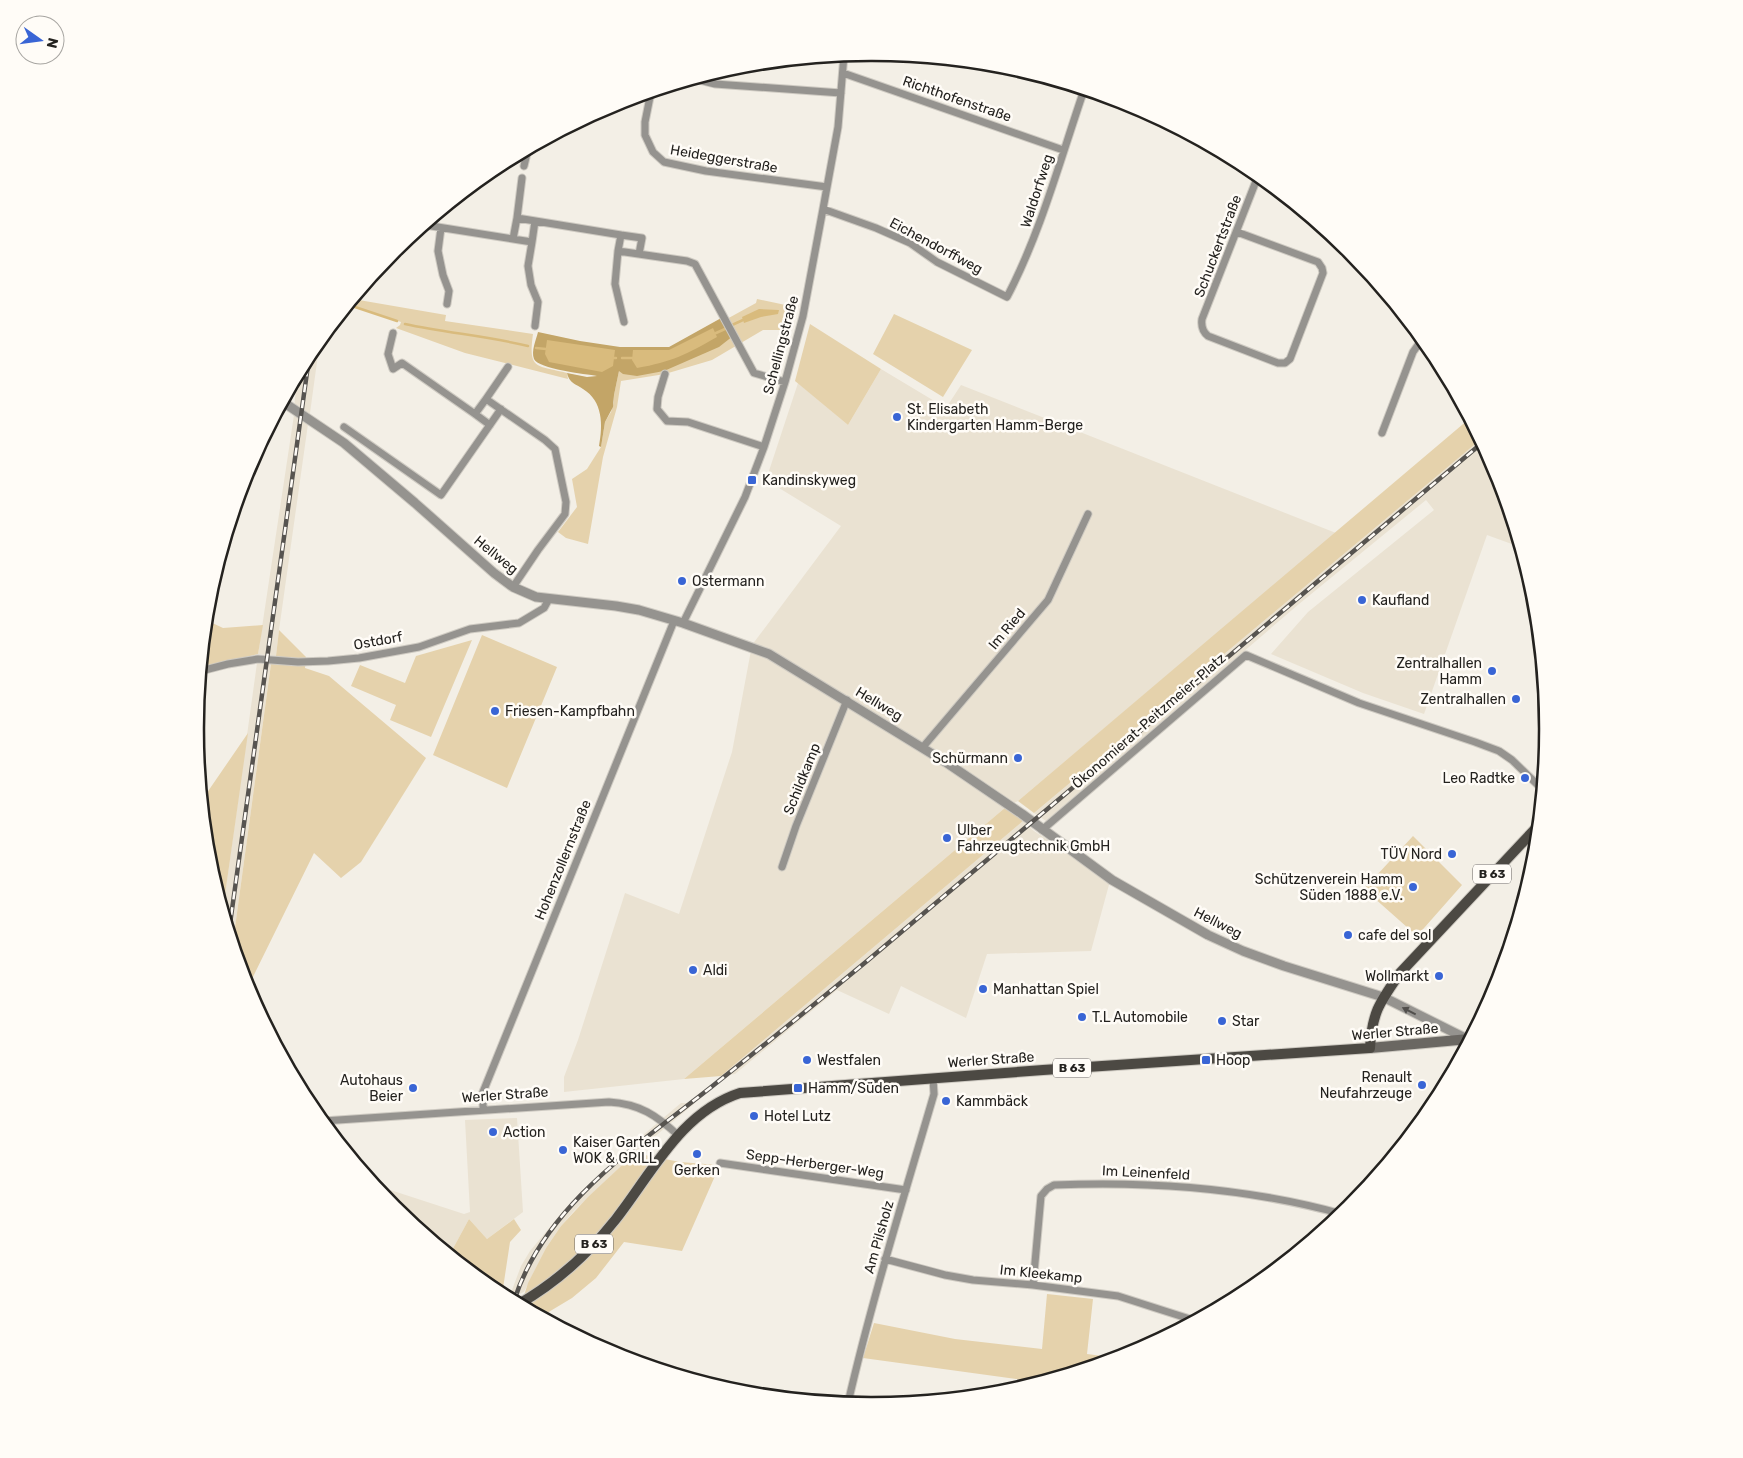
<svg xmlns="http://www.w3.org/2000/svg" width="1743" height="1458" viewBox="0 0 1743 1458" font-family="Rubik,sans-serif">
	<rect width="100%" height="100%" fill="#f3efe6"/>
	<!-- built -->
	<path fill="#eae2d2" d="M320 340 310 413 294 409 297 375 309 353Z
		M881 369 946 408 961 385 1336 533 1018 801 1006 807 684 1079 564 1092V1077L578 1040 625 893 679 914 732 752 752 645 841 526 766 480 798 383 848 425Z
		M294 415 308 424 279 630 276 656 258 654Z
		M1480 440 1497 470 1520 547 1487 535 1424 714 1363 693 1271 654 1308 612 1434 510 1426 500 1299 604 1046 821 1034 813Z
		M257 663 271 664 233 942 223 909Z
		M1023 821 1034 831 1110 881 1091 951 987 954 966 1018 901 986 889 1014 837 990 735 1074 721 1076Z
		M681 1103H695L635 1153 574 1211 561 1226 546 1248 524 1292 509 1298 521 1266 530 1251 565 1209 623 1152Z
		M517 1118 523 1212 487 1239 469 1219 450 1254 393 1207 375 1185 464 1214 470 1212 465 1120Z"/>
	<!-- green -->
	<path fill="#e5d2ac" d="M353 299 446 315 445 321 533 334C528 370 536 365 567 373L568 379 465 353 396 328 400 325 401 322 349 305Z
		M757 299 795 307 790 330H763L712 360 665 374 621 381 617 407 603 457 588 544 566 538 558 532 577 507 572 479 587 469 601 447 605 422 611 412 614 402V395L619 371 656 372 664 371 725 320 756 303Z
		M894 314 972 350 943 397 873 354Z
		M810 324 881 369 848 425 795 381Z
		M1469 419 1480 440 1034 813 1018 801Z
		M206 620 223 628 263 625 258 654 201 668Z
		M279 630 306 657 305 668 329 676 426 758 361 862 341 878 314 853 247 989 233 942 271 664 276 656Z
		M482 635 557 667 507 788 433 755Z
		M472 640 431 737 390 720 396 705 351 686 360 665 405 683 416 656Z
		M248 733 223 909 208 861 202 800Z
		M1006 807 1023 821 721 1076 684 1079Z
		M1413 836 1462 885 1417 936 1364 889Z
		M635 1153 680 1162 718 1165 715 1176 682 1251 624 1242 596 1278 572 1298 542 1316 521 1305 528 1283 546 1248 561 1226 588 1197Z
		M469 1219 487 1239 514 1219 521 1230 510 1242 502 1295 495 1291 450 1254Z
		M1047 1294 1093 1299 1087 1354 1118 1358 1038 1382 863 1358 874 1323 955 1339 1042 1349Z"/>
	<!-- forest -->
	<path fill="#c3a567" d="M723 317 733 336 719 347 664 371 637 376 623 374 619 371 614 395 613 407 605 422 601 447 599 446C603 425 603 401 583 389 576 384 569 383 567 373L587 377 597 376C586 374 538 369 534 359 531 351 536 340 538 332L580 341 620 347H669Z"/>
	<!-- water -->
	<path fill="#d9bb7d" d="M759 309 779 310 778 314 761 317 744 323 742 317Z
		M713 328 717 337C687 354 672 362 637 368L632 360 633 350H669Z
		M547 340 615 350 613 366 602 372 549 362 545 354Z"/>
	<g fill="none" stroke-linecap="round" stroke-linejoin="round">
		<!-- stream -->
		<path stroke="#d9bb7d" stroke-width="2.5" d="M349 305 397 321
			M405 324C446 333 488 336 528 346
			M732 325 743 320
			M716 333 725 329
			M536 348 546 349
			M614 358H616
			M622 358H632"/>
		<defs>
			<path id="minor" d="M843 73 1063 150
				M695 79 715 84 841 93
				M651 92 645 122V135L653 152 664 162 706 171 827 187
				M524 166 528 149
				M522 178 517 218 621 235 618 251 687 261 695 264 754 373 785 382
				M823 209 876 228 910 243 937 262 1007 297C1041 232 1060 160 1084 90
				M425 225 532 242 535 221
				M441 228 438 251 443 275 449 291 447 304
				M1237 232 1318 262 1322 268 1323 273 1290 359 1285 363H1278L1208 336C1203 332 1201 326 1202 319L1258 176
				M621 235 642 238 639 254
				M513 239 517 218
				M532 242 528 266 531 285 538 302 535 326
				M618 251 615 284 624 322
				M393 333 388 354 393 369 402 363 475 414 486 399 545 440 555 449 566 502 565 514 538 550 513 587
				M665 374 658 397 657 409 667 421 688 422 764 447
				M486 399 508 367
				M475 414 490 425
				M344 427 441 495 501 409
				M1382 433 1413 352 1418 345 1428 346
				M683 623 745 497 764 447 785 382 803 316 823 209 838 127 844 55
				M201 671 228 664 258 659 298 662 328 661 359 658 419 647 470 629 519 623 544 608 549 599
				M923 747 1048 600 1088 514
				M1042 830 1246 655 1359 703 1475 742 1499 751 1512 760 1542 789
				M782 867 796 826 847 700
				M483 1110V1092L674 621
				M323 1121 609 1102C640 1104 656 1115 679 1136
				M720 1163 906 1190
				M885 1259 945 1275 973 1280 1033 1285 1118 1296 1193 1320
				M1033 1285 1041 1196 1047 1189 1054 1185C1151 1181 1248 1188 1342 1214
				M848 1403C872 1299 904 1197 934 1094L933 1078"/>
			<path id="tertiary" d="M283 402 344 443 415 503 494 573 513 587 536 597 616 606 639 610 683 623 769 654 947 763 1022 814 1112 880 1208 935 1243 951 1284 966 1383 997 1467 1039"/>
			<path id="secondary" d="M1370 1048 1469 1039"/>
			<path id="primary" d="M519 1304C557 1282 589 1253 616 1219 652 1173 681 1112 740 1093L1043 1070 1370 1048C1372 1012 1380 1002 1400 973L1538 826"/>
		</defs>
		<!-- minor casing -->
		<use href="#minor" stroke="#cecac2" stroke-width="9"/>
		<!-- tertiary casing -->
		<use href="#tertiary" stroke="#cecac2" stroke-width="11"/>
		<!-- secondary casing -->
		<use href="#secondary" stroke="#cecac2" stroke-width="12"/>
		<!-- primary casing -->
		<use href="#primary" stroke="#cecac2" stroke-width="12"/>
		<!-- minor -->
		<use href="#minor" stroke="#95938f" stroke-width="7"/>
		<!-- tertiary -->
		<use href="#tertiary" stroke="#95938f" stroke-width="9"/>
		<!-- secondary -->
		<use href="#secondary" stroke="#6a6762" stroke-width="10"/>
		<!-- primary -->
		<use href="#primary" stroke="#4c4943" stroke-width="10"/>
		<defs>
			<path id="rail" d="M229 931 310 351
				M514 1301C544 1206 635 1147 710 1088 763 1046 815 1004 867 961 1072 788 1277 616 1482 443"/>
		</defs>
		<!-- rail casing -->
		<use href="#rail" stroke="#575450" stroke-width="4.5"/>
		<!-- rail -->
		<use href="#rail" stroke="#fffcf7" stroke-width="2.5" stroke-dasharray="8" stroke-linecap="butt"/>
	</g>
	<!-- one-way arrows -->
	<defs><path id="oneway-solid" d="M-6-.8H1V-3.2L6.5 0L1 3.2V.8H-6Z" transform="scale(1.25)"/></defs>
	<use fill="#514f4c" href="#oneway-solid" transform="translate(1409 1011) rotate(-153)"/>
	<!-- markers -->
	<g fill="#3965d5" stroke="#fffcf7" stroke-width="2">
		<circle cx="897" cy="417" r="5"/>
		<rect x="747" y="475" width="10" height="10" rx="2.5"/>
		<circle cx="682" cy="581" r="5"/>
		<circle cx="1362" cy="600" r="5"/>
		<circle cx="1492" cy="671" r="5"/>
		<circle cx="1516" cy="699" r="5"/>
		<circle cx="495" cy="711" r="5"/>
		<circle cx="1018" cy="758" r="5"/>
		<circle cx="1525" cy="778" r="5"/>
		<circle cx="947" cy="838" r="5"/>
		<circle cx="1452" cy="854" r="5"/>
		<circle cx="1413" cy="887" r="5"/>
		<circle cx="1348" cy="935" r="5"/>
		<circle cx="693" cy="970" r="5"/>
		<circle cx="1439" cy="976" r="5"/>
		<circle cx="983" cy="989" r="5"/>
		<circle cx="1082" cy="1017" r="5"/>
		<circle cx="1222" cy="1021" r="5"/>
		<circle cx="807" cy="1060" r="5"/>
		<rect x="1201" y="1055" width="10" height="10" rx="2.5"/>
		<circle cx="1422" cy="1085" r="5"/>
		<circle cx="413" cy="1088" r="5"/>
		<rect x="793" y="1083" width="10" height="10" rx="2.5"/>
		<circle cx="946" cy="1101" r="5"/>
		<circle cx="754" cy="1116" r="5"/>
		<circle cx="493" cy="1132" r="5"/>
		<circle cx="563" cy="1150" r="5"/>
		<circle cx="697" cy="1154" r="5"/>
	</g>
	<g text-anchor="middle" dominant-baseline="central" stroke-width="5" stroke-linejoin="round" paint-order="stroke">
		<!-- shield labels -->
		<g fill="#fffcf7" stroke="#666360" stroke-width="1">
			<rect x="1473" y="864.5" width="38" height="19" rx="4"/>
			<rect x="1053" y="1058.5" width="38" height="19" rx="4"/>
			<rect x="575" y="1234.5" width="38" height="19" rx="4"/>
		</g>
		<g font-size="12" font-weight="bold" fill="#24221f">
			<text x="1492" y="874">B 63</text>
			<text x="1072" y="1068">B 63</text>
			<text x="594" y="1244">B 63</text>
		</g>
		<!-- street labels -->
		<g font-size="14" fill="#24221f" stroke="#fffcf7">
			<text transform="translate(957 99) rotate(19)">Richthofenstraße</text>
			<text transform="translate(724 159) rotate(10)">Heideggerstraße</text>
			<text transform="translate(1037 191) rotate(-72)">Waldorfweg</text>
			<text transform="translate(936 246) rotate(28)">Eichendorffweg</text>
			<text transform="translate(1218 246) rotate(-69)">Schuckertstraße</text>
			<text transform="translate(781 345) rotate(-75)">Schellingstraße</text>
			<text transform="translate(496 555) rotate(39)">Hellweg</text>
			<text transform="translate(1007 629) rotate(-50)">Im Ried</text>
			<text transform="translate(378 641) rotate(-10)">Ostdorf</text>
			<text transform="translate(879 704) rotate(31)">Hellweg</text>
			<text transform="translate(1149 721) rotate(-41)">Ökonomierat-Peitzmeier-Platz</text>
			<text transform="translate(802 779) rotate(-68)">Schildkamp</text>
			<text transform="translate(563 860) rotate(-68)">Hohenzollernstraße</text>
			<text transform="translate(1218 923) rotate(27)">Hellweg</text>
			<text transform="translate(1395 1032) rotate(-5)">Werler Straße</text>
			<text transform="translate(991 1060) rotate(-4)">Werler Straße</text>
			<text transform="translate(505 1095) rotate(-4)">Werler Straße</text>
			<text transform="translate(815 1164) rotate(8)">Sepp-Herberger-Weg</text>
			<text transform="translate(1146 1173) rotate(3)">Im Leinenfeld</text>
			<text transform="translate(879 1237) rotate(-74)">Am Pilsholz</text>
			<text transform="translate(1041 1274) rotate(6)">Im Kleekamp</text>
		</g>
		<!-- poi labels -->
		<g font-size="14" fill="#24221f" stroke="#fffcf7" text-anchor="start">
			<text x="907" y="409">St. Elisabeth<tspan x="907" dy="16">Kindergarten Hamm-Berge</tspan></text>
			<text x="762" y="480">Kandinskyweg</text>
			<text x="692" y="581">Ostermann</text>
			<text x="1372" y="600">Kaufland</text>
			<text x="1482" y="663" text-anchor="end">Zentralhallen<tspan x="1482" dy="16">Hamm</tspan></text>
			<text x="1506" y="699" text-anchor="end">Zentralhallen</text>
			<text x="505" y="711">Friesen-Kampfbahn</text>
			<text x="1008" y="758" text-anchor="end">Schürmann</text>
			<text x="1515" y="778" text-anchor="end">Leo Radtke</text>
			<text x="957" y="830">Ulber<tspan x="957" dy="16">Fahrzeugtechnik GmbH</tspan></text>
			<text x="1442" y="854" text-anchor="end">TÜV Nord</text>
			<text x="1403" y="879" text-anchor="end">Schützenverein Hamm<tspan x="1403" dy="16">Süden 1888 e.V.</tspan></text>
			<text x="1358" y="935">cafe del sol</text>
			<text x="703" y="970">Aldi</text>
			<text x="1429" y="976" text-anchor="end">Wollmarkt</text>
			<text x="993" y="989">Manhattan Spiel</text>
			<text x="1092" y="1017">T.L Automobile</text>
			<text x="1232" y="1021">Star</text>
			<text x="817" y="1060">Westfalen</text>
			<text x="1216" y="1060">Hoop</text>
			<text x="1412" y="1077" text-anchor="end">Renault<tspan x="1412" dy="16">Neufahrzeuge</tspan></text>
			<text x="403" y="1080" text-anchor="end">Autohaus<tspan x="403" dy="16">Beier</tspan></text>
			<text x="808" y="1088">Hamm/Süden</text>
			<text x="956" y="1101">Kammbäck</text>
			<text x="764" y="1116">Hotel Lutz</text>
			<text x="503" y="1132">Action</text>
			<text x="573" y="1142">Kaiser Garten<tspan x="573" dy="16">WOK &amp; GRILL</tspan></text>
			<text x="697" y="1170" text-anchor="middle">Gerken</text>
		</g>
	</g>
	<!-- crop -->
	<path d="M0 0H1743V1458H0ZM871 61H872A667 667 0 0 1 1539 728V730A667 667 0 0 1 872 1397H871A667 667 0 0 1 204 730V728A667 667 0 0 1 871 61Z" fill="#fffcf7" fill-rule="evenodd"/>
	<path fill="none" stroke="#24221f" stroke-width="2.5" d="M871 61H872A667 667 0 0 1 1539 728V730A667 667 0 0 1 872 1397H871A667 667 0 0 1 204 730V728A667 667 0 0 1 871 61Z"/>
	<!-- north arrow -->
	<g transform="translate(40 40) rotate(104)"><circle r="24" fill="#fffcf7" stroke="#a7a5a1"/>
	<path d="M0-4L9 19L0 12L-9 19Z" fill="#3965d5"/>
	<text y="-8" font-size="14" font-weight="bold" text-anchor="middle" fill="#24221f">N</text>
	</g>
</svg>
